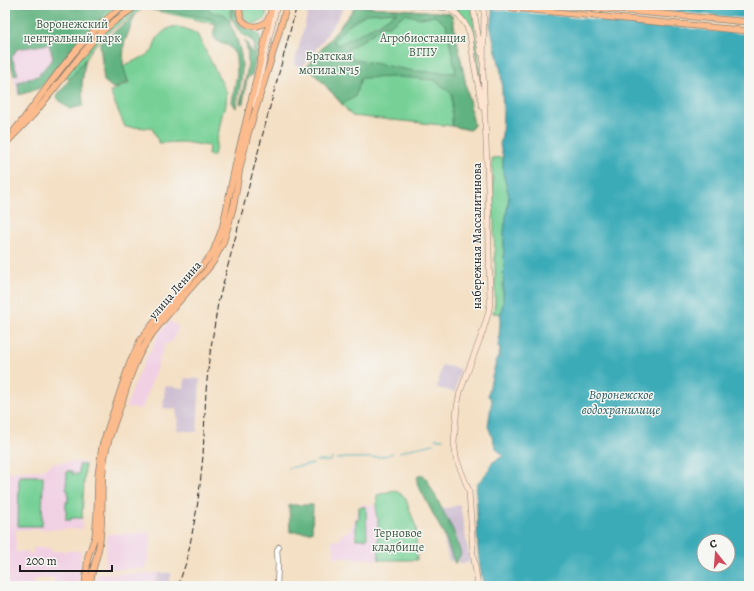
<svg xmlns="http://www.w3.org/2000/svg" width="754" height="591" viewBox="0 0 754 591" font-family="Alegreya,serif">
	<rect width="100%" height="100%" fill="#f6f6f2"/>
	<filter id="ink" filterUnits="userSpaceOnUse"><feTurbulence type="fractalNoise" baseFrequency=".025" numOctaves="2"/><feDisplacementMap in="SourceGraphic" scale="8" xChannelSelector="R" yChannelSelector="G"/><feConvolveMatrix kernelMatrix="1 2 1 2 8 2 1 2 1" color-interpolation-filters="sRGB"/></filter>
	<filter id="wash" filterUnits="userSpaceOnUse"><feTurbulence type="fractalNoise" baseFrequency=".012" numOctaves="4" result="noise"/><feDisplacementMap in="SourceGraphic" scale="16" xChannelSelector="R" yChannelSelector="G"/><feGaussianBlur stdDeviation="0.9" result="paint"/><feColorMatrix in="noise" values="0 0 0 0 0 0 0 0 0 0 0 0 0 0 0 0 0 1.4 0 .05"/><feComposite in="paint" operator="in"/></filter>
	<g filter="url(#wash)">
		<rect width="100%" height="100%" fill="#f4e0c5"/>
		<!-- built -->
		<path fill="#f1d0e4" d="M5 5 49 41 56 66 37 87 17 94 10 61 5 56Z
			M169 321 179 327 172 342 165 344 142 409 126 407 135 383 145 360 160 333Z
			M5 459 7 472 44 470 53 463 69 462H85L82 529 16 530V552L28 551 29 554H33V548H50L52 551H81L79 586H54V578L34 579 33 586H5Z
			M362 504 377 506 376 515 378 518V542L379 560 334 557V547H332V540H340L341 536 343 533 347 532 348 530 350 531 357 515 358 508Z
			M149 532 151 539 146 569H105L107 534 138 533Z
			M159 573 153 586H94L98 574Z"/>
		<!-- industrial -->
		<path fill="#cebed1" d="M310 5H330L343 8 339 16 324 39 302 67 294 65Z
			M442 365 460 369 455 392 437 388Z
			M185 378 200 379 197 432 177 430 178 423 176 409 163 408 165 386 184 388Z
			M460 505 470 562 460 564 458 560 449 561 437 510Z
			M159 573H172L167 586H153Z"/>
		<!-- green -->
		<path fill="#77d197" stroke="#4a765a" d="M6 5H232L230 12V45L220 25 144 8C127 19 92 40 86 60 83 69 83 81 81 91L56 66 49 41Z
			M244 5H268L265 19C265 19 260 22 260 22 247 27 240 16 244 5Z
			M460 5H471C475 30 480 56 480 81L479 82C476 63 475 22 458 11 456 9 452 8 449 7L460 8Z
			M356 6 449 13 452 16 474 125 470 130 452 126 352 116 327 87 307 66 329 41Z
			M172 27C181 26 189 30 197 34L227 93 226 104 225 109 223 110 214 156 208 155 209 146 183 142 159 143 152 128 125 127 110 92 129 83 122 66C131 62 147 57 153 50 154 47 154 44 156 41 159 34 165 30 172 27Z
			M503 157V173L509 196 504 232 503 304 500 314 493 313 495 303V266L492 158Z
			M79 465H85L82 518H71V520H66V502H68V490L66 489 67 471H72V474H79Z
			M19 476H43L42 526H18Z
			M395 490 405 497 416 527 417 560H379L378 542V518L376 515 377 495Z
			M359 507H366L367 539H356V519H359Z"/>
		<!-- forest -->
		<path fill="#61b380" stroke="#3e684e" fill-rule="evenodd" d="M5 5H117L106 12 40 88 19 95 18 82 38 76 53 58 49 44 17 49 12 57 18 74 14 76 10 60 5 55V36L6 34H5V18L11 12 5 7Z
			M147 5H207L211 12C215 13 220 13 223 14 228 17 230 25 233 30 247 62 242 76 236 108L232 102 237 74 236 58 235 54 228 45C217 44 209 37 216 26L215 23 211 19 158 9 144 7Z
			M233 5H236C232 33 256 23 261 39L252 75 248 77 247 79 243 103 241 104 240 103C244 84 252 61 245 42V41L247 43 252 54 253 53 254 43C251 39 247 38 243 35 239 32 231 20 231 15 231 12 232 8 233 5Z
			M356 6 449 13 452 16 474 125 470 130 452 126V94L434 80 400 77 361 78 355 97 342 104 324 84 307 66 331 38ZM397 12 380 23 338 45 333 41 348 26 366 14ZM405 14 420 18 435 16 446 25 456 73 414 71 352 59 347 50 378 30 380 26H389Z
			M135 15 124 44 123 65 128 82 114 89 104 81 100 43Z
			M85 59 82 82 83 106 69 109 56 97Z
			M419 475H422L426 478 453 530 461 554 455 564 444 535 417 483V478Z
			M289 505H313L312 532H290Z"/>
		<!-- water -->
		<path fill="#3babb8" stroke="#2c646a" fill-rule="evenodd" d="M491 5H749V586H484C477 561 477 535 477 509 477 503 475 491 477 485 478 482 488 472 491 468L489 467 493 462 503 456 496 448 488 426 492 399 488 396 491 381 497 358H499L500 348 498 347C500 332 499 318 503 304L504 232 509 196 503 173V157L500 145 502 135 503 110 501 72 490 25 493 15ZM704 541H728V565H704Z"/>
		<!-- pier -->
		<path fill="#f4e0c5" d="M489 5H602L749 19V34L490 9Z"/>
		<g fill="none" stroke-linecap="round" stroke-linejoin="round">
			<!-- stream -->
			<path stroke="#3babb8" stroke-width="1" d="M435 439H443
				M400 452 414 448 434 444
				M336 459C355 456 375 461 393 453
				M316 461H331L332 458
				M288 468 313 464"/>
		</g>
	</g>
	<g filter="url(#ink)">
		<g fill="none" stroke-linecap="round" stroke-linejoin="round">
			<defs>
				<path id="tertiary" d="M277 586 278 564 277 550 279 547"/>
				<path id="secondary" d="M416 5 447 8 456 13 464 22 467 27 470 35 474 64 482 107
					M473 5 481 53
					M255 106C260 72 269 38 277 5
					M478 586 473 553 469 491 456 458 454 442 457 407 460 392 483 331 488 314 490 304 488 190 483 70 484 13 483 5"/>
				<path id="primary" d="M241 5C233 24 260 35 269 17
					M483 5 749 31
					M563 5 749 22
					M14 131C24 119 33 106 42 94 66 61 91 29 124 5
					M5 144 34 114 85 50 100 33 116 20 138 5
					M85 586 88 556 95 537 97 515 98 476 102 446 129 365 140 341 152 325 207 260 213 252 222 229C228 204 232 179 238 154 250 105 263 55 272 5
					M90 586C91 570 99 555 100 539 103 515 101 492 103 469 105 445 115 422 123 399 129 380 135 360 146 343 153 332 162 322 170 312 182 298 194 284 206 271L213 262 223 243 227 230 234 204 240 168 248 134 270 63 287 5"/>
			</defs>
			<!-- tertiary casing -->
			<use href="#tertiary" stroke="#887e70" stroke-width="6"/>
			<!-- secondary casing -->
			<use href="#secondary" stroke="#887e70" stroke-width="6"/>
			<!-- primary casing -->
			<use href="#primary" stroke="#887e70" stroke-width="7"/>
			<!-- tertiary -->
			<use href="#tertiary" stroke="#fff" stroke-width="4.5"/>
			<!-- secondary -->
			<use href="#secondary" stroke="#fde4d1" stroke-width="5"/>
			<!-- primary -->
			<use href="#primary" stroke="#fbbb8d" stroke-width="5.5"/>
			<!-- rail -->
			<path stroke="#1c1c1c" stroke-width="1" stroke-dasharray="6 3" stroke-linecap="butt" d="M178 586 187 560 197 508 200 485 203 456 206 391 209 360 218 303 297 5"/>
		</g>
	</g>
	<g text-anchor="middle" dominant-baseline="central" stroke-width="3" stroke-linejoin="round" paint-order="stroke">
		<!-- park labels -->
		<g font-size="12" fill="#3c5b47" stroke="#f6f6f2">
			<text x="72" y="24">Воронежский<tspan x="72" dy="14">центральный парк</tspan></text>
			<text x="423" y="38">Агробиостанция<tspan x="423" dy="14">ВГПУ</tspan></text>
			<text x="329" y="56">Братская<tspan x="329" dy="14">могила №15</tspan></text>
			<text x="398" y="533">Терновое<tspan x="398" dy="14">кладбище</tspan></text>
		</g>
		<!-- street labels -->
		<g font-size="12" fill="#1c1c1c" stroke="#f6f6f2">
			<text transform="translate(477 236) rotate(-90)">набережная Массалитинова</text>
			<text transform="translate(175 290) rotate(-49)">улица Ленина</text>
		</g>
		<!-- water labels -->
		<g font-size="13" font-style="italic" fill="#2a5c62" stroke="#f6f6f2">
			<text x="621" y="394">Воронежское<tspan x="621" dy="15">водохранилище</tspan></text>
		</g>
	</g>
	<!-- margin -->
	<rect width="754" height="591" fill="none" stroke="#f6f6f2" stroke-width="20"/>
	<!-- north arrow -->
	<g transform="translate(716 553) rotate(343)"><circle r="19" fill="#f6f6f2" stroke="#9f9f9c"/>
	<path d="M0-3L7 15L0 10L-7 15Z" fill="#d1495b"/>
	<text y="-6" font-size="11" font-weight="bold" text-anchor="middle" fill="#1c1c1c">С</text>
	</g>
	<!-- scale -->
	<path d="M20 565v6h92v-6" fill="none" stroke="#1c1c1c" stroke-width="2"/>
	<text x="26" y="565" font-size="12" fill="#1c1c1c" stroke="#f6f6f2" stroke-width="3" paint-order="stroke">200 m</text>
</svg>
